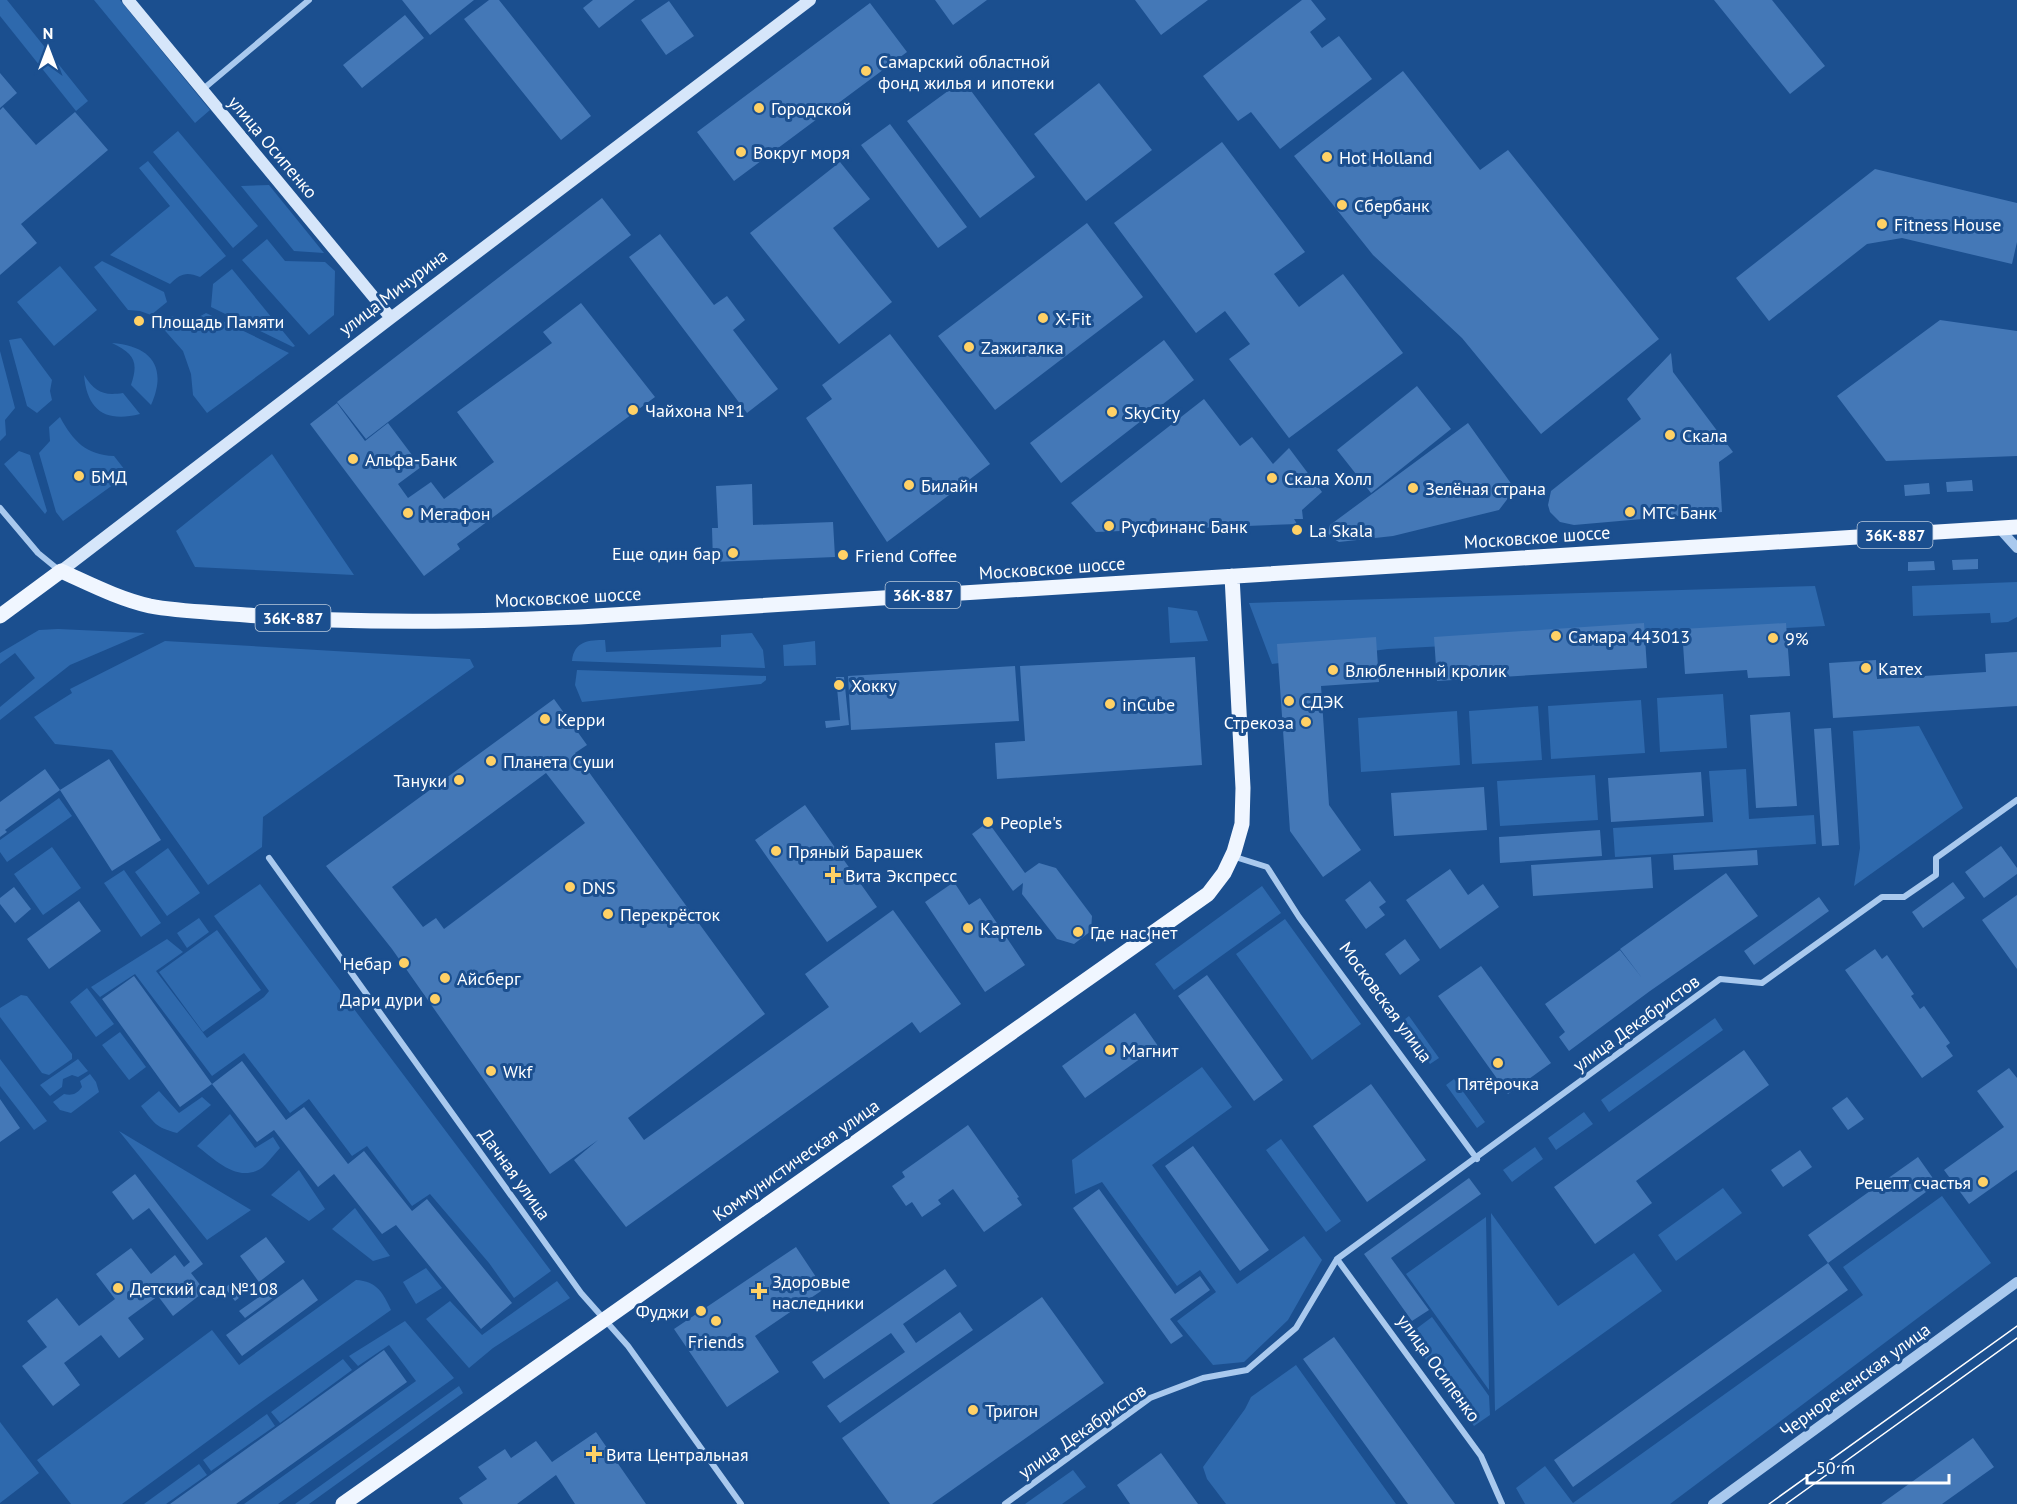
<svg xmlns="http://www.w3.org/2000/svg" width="2017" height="1504" viewBox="0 0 2017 1504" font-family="'PT Sans',sans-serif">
	<rect width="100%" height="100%" fill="#1b4f8f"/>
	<!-- green -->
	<path fill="#2e69ad" d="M0 0H7L88 101 76 111 0 16Z
		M94 0H120L210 110 195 123Z
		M178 131 258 226 233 248 153 152Z
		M148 161 226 256 200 277C186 271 180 274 170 284L110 255 170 206 139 168Z
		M269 185 324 253 294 251 241 186Z
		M267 239 285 261 325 262 335 271 334 315 309 335 242 260Z
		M102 261 164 292 167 302 151 315 140 311 128 310 94 267Z
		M60 266 97 310 54 346 17 302Z
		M232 269 295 346 293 347 211 307 213 284Z
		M206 313 289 353 207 413 193 395 191 374 183 351 160 325 171 316 190 322Z
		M21 338 52 380 50 391 52 400 37 413 27 406 9 340Z
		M112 343C151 346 168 367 151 405L131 385C139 361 134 354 112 343Z
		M0 351 15 408 5 420 6 435 0 441Z
		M84 375C95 392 103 396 123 393L140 414C105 423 87 410 84 375Z
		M60 417C73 441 86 455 114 456L128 474 63 521 56 512 39 453 50 441 49 427Z
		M19 451 30 455 47 511 45 514 4 464Z
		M272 454 354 575 195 567 176 531Z
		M2017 582V617L2008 622 1991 623 1990 613 1913 616 1912 586Z
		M1815 586 1825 626 1388 649 1272 664 1249 603Z
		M1168 607 1197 611 1208 641 1170 643Z
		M58 629 145 633 70 665 0 720V707L35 678 15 653 0 664V653L39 630Z
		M752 633 763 650 765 668 572 661C574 641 589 640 605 640L606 652 721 647V635Z
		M165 641 470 659 474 667 263 817 262 847 208 885 112 750 55 744 34 717 72 693 70 689Z
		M815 641 816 665 784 666 783 645Z
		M577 670 766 676V680L761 684 582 702 575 685Z
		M1723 694 1727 748 1660 752 1657 698Z
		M1641 700 1645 753 1551 759 1548 706Z
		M1538 706 1542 760 1472 764 1469 711Z
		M1457 711 1460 765 1361 772 1358 718Z
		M1919 726 1963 808 1854 886 1860 848 1853 731Z
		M1746 769 1749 819 1814 815 1816 844 1615 857 1613 828 1713 822 1709 771Z
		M1595 775 1598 820 1500 826 1497 781Z
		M59 798 72 816 7 862 0 852V840Z
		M52 847 81 888 43 915 14 874Z
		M168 848 200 893 167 916 135 872Z
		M124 870 161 923 141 937 104 883Z
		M260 884 551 1271 514 1298 489 1263 430 1194 412 1206 367 1146 352 1156 309 1099 290 1113 244 1053 212 1076 135 974 100 997 91 987 167 939 183 952 156 971 207 1038 264 997 269 991 214 916Z
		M1262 886 1281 913 1174 990 1155 964Z
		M199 918 209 932 187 948 177 933Z
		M1285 919 1361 1024 1312 1060 1236 954Z
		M217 930 261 990 203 1032 159 972Z
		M87 988 114 1024 96 1037 70 1002Z
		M21 995 27 996 72 1054V1059L49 1075 42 1073 0 1017V1008Z
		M1409 1016 1439 1058 1430 1064 1400 1023Z
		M1715 1018 1723 1030 1609 1112 1601 1100Z
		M120 1032 146 1067 129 1080 102 1045Z
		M0 1059 47 1121 34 1130 0 1086Z
		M78 1059 88 1071 78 1077 72 1075 63 1079 62 1087 50 1096 40 1085Z
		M1202 1067 1232 1107 1152 1165 1237 1284 1304 1236 1322 1260 1288 1320 1244 1362 1213 1365 1177 1321 1216 1292 1200 1270 1177 1286 1102 1182 1075 1194 1072 1160Z
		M90 1074 96 1082 99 1092 71 1113 60 1110 53 1102 64 1094C72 1096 77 1094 82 1087L80 1081Z
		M1454 1079 1485 1122 1477 1128 1446 1085Z
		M159 1091 179 1113 202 1097 211 1105 177 1133C155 1127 155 1124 141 1106Z
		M1584 1112 1593 1124 1556 1150 1548 1138Z
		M230 1114 255 1148 273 1137 280 1148C273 1155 265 1168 256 1171 234 1180 213 1158 197 1146Z
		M119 1131 251 1210 207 1240Z
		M1281 1139 1341 1221 1326 1232 1266 1150Z
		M1535 1147 1543 1159 1512 1182 1503 1170Z
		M299 1170 325 1209 309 1221 271 1195Z
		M1723 1188 1742 1213 1676 1261 1658 1235Z
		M1942 1196 1991 1263 1670 1504H1525L1516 1488 1545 1466 1573 1503 1863 1295 1843 1267Z
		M355 1208 390 1256 373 1261 332 1229Z
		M1491 1213 1558 1306 1634 1253 1662 1291 1495 1411Z
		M1486 1217 1489 1390 1406 1274Z
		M426 1268 442 1288 416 1304 403 1282Z
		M356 1280C377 1281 383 1293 391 1310L264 1400 122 1504H71L37 1460 212 1330 239 1365Z
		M557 1281 570 1298 493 1348 469 1368 426 1319 450 1301 482 1335Z
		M1432 1317 1489 1396 1490 1415 1474 1426 1408 1335Z
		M405 1321 454 1378 278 1504H244L416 1381 389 1345 358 1366 349 1356Z
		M343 1359 352 1370 280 1423 271 1412Z
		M1296 1365 1396 1504H1226L1207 1479 1203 1467 1245 1409 1251 1397Z
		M459 1386 463 1393 309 1504H295Z
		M267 1414 275 1426 211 1471 203 1460Z
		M0 1422 39 1473 0 1503Z
		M199 1464 207 1475 166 1504H144Z
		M1073 1470 1086 1487 1062 1504H1025Z"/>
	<!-- building -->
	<path fill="#4478b7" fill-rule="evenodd" d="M402 0H474L430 35Z
		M489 0H499L591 116 561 140 464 19Z
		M593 0H635L599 28 583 8Z
		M935 0H987L953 25Z
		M1135 0H1208L1161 35Z
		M1302 0H1311L1326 19 1310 32 1322 48 1339 36 1372 79 1280 149 1251 112 1238 121 1203 76Z
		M1714 0H1772L1825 66 1790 94Z
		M669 1 694 36 666 55 641 20Z
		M870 3 907 52 734 181 697 132Z
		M405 15 424 38 362 88 343 65Z
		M1403 71 1480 170 1508 150 1659 339 1541 434 1462 338 1373 255 1294 156Z
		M0 73 17 93 0 108Z
		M963 80 1035 177 980 218 907 121Z
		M1099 83 1152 150 1086 201 1034 134Z
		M3 107 36 145 75 112 108 150 21 224 37 243 0 275V110Z
		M890 124 967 227 938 248 861 145Z
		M1222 142 1305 252 1274 274 1299 307 1343 274 1403 353 1289 438 1229 359 1250 344 1225 311 1196 333 1114 223Z
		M840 162 870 199 833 228 892 302 839 344 750 233Z
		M1875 169 2017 203V242L2012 264 1902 238 1867 244 1769 321 1736 278Z
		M602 198 631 235 366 439 337 402Z
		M1087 223 1143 297 995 410 938 336Z
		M660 234 714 305 727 296 745 320 733 330 778 389 747 413 629 257Z
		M581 303 655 397 457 544 460 549 424 576 310 424 337 403 365 441 388 423 421 467 398 484 408 498 431 482 444 499 494 462 457 412 552 343 543 332Z
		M1940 320 2017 331V456L1886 461 1837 396Z
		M890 334 990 464 887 542 806 418 832 399 822 385Z
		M1164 340 1194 380 1061 483 1030 443Z
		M1671 353 1673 372 1733 452 1719 462 1722 512 1574 525 1560 522 1550 512 1548 505 1551 491 1641 419 1627 399Z
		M1417 386 1451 429 1371 493 1337 450Z
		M1204 399 1240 446 1252 437 1273 464 1289 448 1322 492 1302 510 1303 519H1294L1297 524 1096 532 1071 503Z
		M1468 423 1515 489 1499 510 1393 536 1339 542 1332 538 1328 533 1330 525Z
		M1972 480 1973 491 1947 492 1946 482Z
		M1929 483 1930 494 1905 496 1904 485Z
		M752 484 753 525 833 522 835 557 713 562 712 528H718L716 486Z
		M1978 559V569L1953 570 1952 560Z
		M1934 561 1935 570 1908 571V562Z
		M1644 623 1647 668 1437 681 1434 637Z
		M1786 623 1790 676 1748 678 1747 670 1685 674 1682 629Z
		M1376 637 1379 682 1321 686 1329 805 1361 850 1323 877 1290 831 1277 644Z
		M2017 652V706L1833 718 1829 663 1876 660 1877 679 1986 672 1985 654Z
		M1195 657 1202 765 997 779 995 743 1025 741 1020 666Z
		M1015 666 1019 721 851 730 848 676Z
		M836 677H844L849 725 826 728 825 721 840 720Z
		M554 699 587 745 575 753 765 1014 628 1118 644 1140 829 1007 805 974 893 910 961 1004 920 1033 912 1022 626 1227 574 1160 598 1140 550 1174 392 949 326 866ZM546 773 585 823 444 929 436 918 423 927 392 887Z
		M1790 712 1797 806 1756 808 1750 715Z
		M1831 728 1839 845 1822 846 1814 729Z
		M109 759 161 840 112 871 60 790Z
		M45 769 60 790 5 830 7 832 0 837V802Z
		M1701 772 1704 816 1611 822 1608 778Z
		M1484 787 1487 830 1394 836 1391 793Z
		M805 805 877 907 827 942 755 840Z
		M988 822 1025 873 1039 863 1056 868 1092 916 1091 931 1074 944 1057 939 1022 894 1023 883 1013 891 972 834Z
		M1600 830 1602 856 1500 863 1499 837Z
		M2001 846 2017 868V874L1984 898 1965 872Z
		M1757 850 1758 865 1674 870 1673 855Z
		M1651 857 1653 888 1533 896 1531 865Z
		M1450 869 1468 895 1483 884 1499 907 1440 949 1406 900Z
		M1726 873 1758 916 1650 991 1569 1051 1559 1037 1565 1032 1545 1004 1620 950 1642 978 1620 949Z
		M1370 881 1386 902 1379 907 1385 915 1366 929 1345 900Z
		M954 882 969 905 980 898 1025 965 985 992 925 902Z
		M1953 882 1965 898 1923 928 1912 912Z
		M14 887 31 909 15 923 0 904V898Z
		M2017 895V969L1982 920Z
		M1819 897 1829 911 1754 965 1744 951Z
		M79 901 101 931 49 969 27 939Z
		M1405 939 1420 960 1400 975 1385 954Z
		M1875 949 1882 959 1887 955 1914 994 1911 996 1920 1009 1924 1006 1950 1043 1946 1046 1953 1056 1922 1078 1845 970Z
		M1481 966 1551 1063 1508 1094 1438 996Z
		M1207 975 1283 1080 1254 1101 1178 996Z
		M134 976 212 1084 180 1107 102 999Z
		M1135 1013 1158 1046 1085 1098 1062 1066Z
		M1744 1050 1769 1085 1636 1181 1652 1203 1595 1244 1554 1187Z
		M242 1061 286 1120 304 1107 348 1164 364 1151 412 1211 427 1199 512 1303 481 1329 396 1225 382 1234 334 1174 318 1187 274 1130 257 1142 212 1084Z
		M2009 1068 2017 1078V1170L1969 1204 1944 1170 2004 1127 1977 1091Z
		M1371 1084 1426 1160 1367 1202 1313 1126Z
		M1847 1097 1864 1119 1848 1130 1832 1108Z
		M0 1099 20 1128 0 1142Z
		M968 1125 1019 1197 1017 1198 1022 1205 984 1232 953 1189 938 1200 941 1204 922 1217 912 1202 906 1206 892 1186 905 1177 902 1172Z
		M1193 1146 1269 1250 1240 1271 1165 1166Z
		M1800 1150 1812 1167 1783 1187 1771 1170Z
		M1918 1157 1937 1184 1828 1263 1808 1235Z
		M135 1174 203 1264 191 1273 205 1291 173 1316 158 1296 128 1318 144 1339 119 1358 101 1335 64 1363 80 1385 53 1406 22 1366 47 1347 27 1321 57 1298 79 1326 115 1299 96 1274 131 1248 151 1274 175 1255 184 1267 190 1262 149 1208 133 1220 112 1192Z
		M1469 1178 1481 1194 1391 1258 1429 1310 1412 1321 1364 1254Z
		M1099 1189 1175 1294 1200 1276 1210 1290 1170 1319 1183 1336 1171 1344 1073 1208Z
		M266 1237 285 1262 259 1282 240 1256Z
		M796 1247 824 1289 755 1336 779 1372 727 1407 674 1329Z
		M1828 1263 1848 1290 1573 1487 1554 1460Z
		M945 1269 957 1286 903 1324 916 1343 960 1312 973 1330 840 1423 827 1406 905 1352 891 1333 824 1379 812 1362Z
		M303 1279 318 1300 242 1356 226 1335Z
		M233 1281 244 1294 235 1301 225 1288Z
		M273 1287 278 1294 245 1318 239 1311Z
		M1042 1297 1104 1383 932 1504H890L842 1438Z
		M1334 1337 1455 1504H1408L1303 1359Z
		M384 1350 407 1382 236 1504H170Z
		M596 1432 646 1504H575L556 1475 517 1504H463L459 1498 487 1479 478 1467 505 1449 511 1458 536 1441 552 1462Z
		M1973 1438 1994 1467 1942 1504H1881Z
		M1161 1453 1198 1504H1130L1117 1485Z"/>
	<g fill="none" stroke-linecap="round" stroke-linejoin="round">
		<!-- minor -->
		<path stroke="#a9c9ee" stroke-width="6" d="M202 90 309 0
			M0 508 38 553 60 571
			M1232 856 1267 867 1299 917 1477 1159
			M269 858 581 1293 628 1346 741 1504
			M1337 1259 1481 1456 1502 1504
			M1005 1504 1150 1398 1203 1378 1247 1370 1296 1328 1337 1259 1720 979 1762 983 1882 897H1904L1936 875V858L2017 800"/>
		<!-- tertiary -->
		<path stroke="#a9c9ee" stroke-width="10" d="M1999 528 2017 548
			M1713 1504 2017 1282"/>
		<!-- secondary -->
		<path stroke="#d6e6fa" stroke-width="12" d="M128 0 391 318
			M61 571 391 318 810 0"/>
		<!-- primary -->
		<path stroke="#f0f6ff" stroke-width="15" d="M0 616 61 571C90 584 119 599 150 606 181 612 214 612 246 615 357 624 468 622 580 617L2017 527
			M343 1504 1208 894 1224 873 1234 852 1242 824 1243 788 1232 576"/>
		<!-- tram -->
		<path stroke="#fff" stroke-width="1.5" d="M1769 1504 2017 1326
			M1786 1504 2017 1338"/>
	</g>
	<!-- markers -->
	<g fill="#ffd166" stroke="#1b4f8f" stroke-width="2">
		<circle cx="866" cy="71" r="6"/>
		<circle cx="759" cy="108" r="6"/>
		<circle cx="741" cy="152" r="6"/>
		<circle cx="1327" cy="157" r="6"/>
		<circle cx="1342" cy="205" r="6"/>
		<circle cx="1882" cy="224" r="6"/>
		<circle cx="1043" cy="318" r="6"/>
		<circle cx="139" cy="321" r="6"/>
		<circle cx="969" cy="347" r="6"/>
		<circle cx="633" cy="410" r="6"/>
		<circle cx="1112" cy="412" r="6"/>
		<circle cx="1670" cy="435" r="6"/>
		<circle cx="353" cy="459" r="6"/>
		<circle cx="79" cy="476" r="6"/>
		<circle cx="1272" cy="478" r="6"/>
		<circle cx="909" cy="485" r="6"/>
		<circle cx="1413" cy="488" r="6"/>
		<circle cx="1630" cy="512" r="6"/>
		<circle cx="408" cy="513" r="6"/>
		<circle cx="1109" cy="526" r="6"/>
		<circle cx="1297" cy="530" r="6"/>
		<circle cx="733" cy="553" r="6"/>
		<circle cx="843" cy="555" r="6"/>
		<circle cx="1556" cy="636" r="6"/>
		<circle cx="1773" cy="638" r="6"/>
		<circle cx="1866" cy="668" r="6"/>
		<circle cx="1333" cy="670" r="6"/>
		<circle cx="839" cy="685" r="6"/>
		<circle cx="1289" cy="701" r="6"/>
		<circle cx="1110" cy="704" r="6"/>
		<circle cx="545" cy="719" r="6"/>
		<circle cx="1306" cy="722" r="6"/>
		<circle cx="491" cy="761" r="6"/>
		<circle cx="459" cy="780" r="6"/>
		<circle cx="988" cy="822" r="6"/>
		<circle cx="776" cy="851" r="6"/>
		<path d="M830 866h6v6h6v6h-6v6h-6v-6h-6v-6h6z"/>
		<circle cx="570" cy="887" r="6"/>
		<circle cx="608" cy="914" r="6"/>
		<circle cx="968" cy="928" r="6"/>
		<circle cx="1078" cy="932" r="6"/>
		<circle cx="404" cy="963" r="6"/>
		<circle cx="445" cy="978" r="6"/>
		<circle cx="435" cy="999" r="6"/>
		<circle cx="1110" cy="1050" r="6"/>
		<circle cx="1498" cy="1063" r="6"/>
		<circle cx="491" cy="1071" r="6"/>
		<circle cx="1983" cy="1182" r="6"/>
		<circle cx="118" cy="1288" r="6"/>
		<path d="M756 1282h6v6h6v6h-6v6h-6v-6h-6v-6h6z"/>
		<circle cx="701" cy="1311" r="6"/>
		<circle cx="716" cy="1321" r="6"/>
		<circle cx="973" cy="1410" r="6"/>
		<path d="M591 1445h6v6h6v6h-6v6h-6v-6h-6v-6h6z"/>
	</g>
	<g text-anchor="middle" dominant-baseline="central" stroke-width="6" stroke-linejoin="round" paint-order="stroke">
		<!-- shield labels -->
		<g fill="#1b4f8f" stroke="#bbcadd" stroke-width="1.5">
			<rect x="1857.5" y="522" width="75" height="26" rx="4.5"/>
			<rect x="885.5" y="582" width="75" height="26" rx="4.5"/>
			<rect x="255.5" y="605" width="75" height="26" rx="4.5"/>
		</g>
		<g font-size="16" font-weight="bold" fill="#fff">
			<text x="1895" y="535">36К-887</text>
			<text x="923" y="595">36К-887</text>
			<text x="293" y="618">36К-887</text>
		</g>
		<!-- poi labels -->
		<g font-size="18" fill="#fff" stroke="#1b4f8f" text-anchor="start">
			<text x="878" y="61">Самарский областной<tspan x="878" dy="21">фонд жилья и ипотеки</tspan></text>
			<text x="771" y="108">Городской</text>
			<text x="753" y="152">Вокруг моря</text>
			<text x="1339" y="157">Hot Holland</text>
			<text x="1354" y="205">Сбербанк</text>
			<text x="1894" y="224">Fitness House</text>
			<text x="1055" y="318">X-Fit</text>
			<text x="151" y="321">Площадь Памяти</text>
			<text x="981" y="347">Zажигалка</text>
			<text x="645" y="410">Чайхона №1</text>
			<text x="1124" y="412">SkyCity</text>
			<text x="1682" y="435">Скала</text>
			<text x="365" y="459">Альфа-Банк</text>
			<text x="91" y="476">БМД</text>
			<text x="1284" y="478">Скала Холл</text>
			<text x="921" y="485">Билайн</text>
			<text x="1425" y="488">Зелёная страна</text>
			<text x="1642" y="512">МТС Банк</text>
			<text x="420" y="513">Мегафон</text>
			<text x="1121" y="526">Русфинанс Банк</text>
			<text x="1309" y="530">La Skala</text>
			<text x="721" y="553" text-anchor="end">Еще один бар</text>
			<text x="855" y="555">Friend Coffee</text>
			<text x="1568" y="636">Самара 443013</text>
			<text x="1785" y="638">9%</text>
			<text x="1878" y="668">Катех</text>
			<text x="1345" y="670">Влюбленный кролик</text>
			<text x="851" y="685">Хокку</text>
			<text x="1301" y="701">СДЭК</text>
			<text x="1122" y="704">inCube</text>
			<text x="557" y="719">Керри</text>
			<text x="1294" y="722" text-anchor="end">Стрекоза</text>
			<text x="503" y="761">Планета Суши</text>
			<text x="447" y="780" text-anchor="end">Тануки</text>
			<text x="1000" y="822">People's</text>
			<text x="788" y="851">Пряный Барашек</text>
			<text x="845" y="875">Вита Экспресс</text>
			<text x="582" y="887">DNS</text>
			<text x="620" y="914">Перекрёсток</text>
			<text x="980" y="928">Картель</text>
			<text x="1090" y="932">Где нас нет</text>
			<text x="392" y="963" text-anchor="end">Небар</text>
			<text x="457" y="978">Айсберг</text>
			<text x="423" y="999" text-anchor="end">Дари дури</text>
			<text x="1122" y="1050">Магнит</text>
			<text x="503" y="1071">Wkf</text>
			<text x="1498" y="1083" text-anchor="middle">Пятёрочка</text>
			<text x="1971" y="1182" text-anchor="end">Рецепт счастья</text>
			<text x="772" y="1281">Здоровые<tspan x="772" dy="21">наследники</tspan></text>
			<text x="130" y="1288">Детский сад №108</text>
			<text x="689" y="1311" text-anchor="end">Фуджи</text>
			<text x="716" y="1341" text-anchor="middle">Friends</text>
			<text x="985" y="1410">Тригон</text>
			<text x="606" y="1454">Вита Центральная</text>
		</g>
		<!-- street labels -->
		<g font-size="18" fill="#fff" stroke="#1b4f8f">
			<text transform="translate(273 147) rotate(50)">улица Осипенко</text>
			<text transform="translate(393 292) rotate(-37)">улица Мичурина</text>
			<text transform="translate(1537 537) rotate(-4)">Московское шоссе</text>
			<text transform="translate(1052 568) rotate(-4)">Московское шоссе</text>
			<text transform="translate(568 597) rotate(-3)">Московское шоссе</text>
			<text transform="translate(1386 1002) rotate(54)">Московская улица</text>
			<text transform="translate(1636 1023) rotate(-36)">улица Декабристов</text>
			<text transform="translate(796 1160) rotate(-35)">Коммунистическая улица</text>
			<text transform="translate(515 1174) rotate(54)">Дачная улица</text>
			<text transform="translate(1439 1368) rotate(54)">улица Осипенко</text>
			<text transform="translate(1855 1380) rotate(-36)">Чернореченская улица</text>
			<text transform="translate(1082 1431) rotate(-35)">улица Декабристов</text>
		</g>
	</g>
	<!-- north arrow -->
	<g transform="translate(48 48)" stroke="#1b4f8f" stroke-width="4.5" paint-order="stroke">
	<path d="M0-4.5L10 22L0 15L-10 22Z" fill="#ffffff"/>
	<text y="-9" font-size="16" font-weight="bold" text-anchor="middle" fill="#ffffff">N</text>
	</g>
	<!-- scale -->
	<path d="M1807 1474v9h142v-9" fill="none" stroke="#ffffff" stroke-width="3"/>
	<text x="1816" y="1474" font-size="18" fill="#ffffff" stroke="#1b4f8f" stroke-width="4.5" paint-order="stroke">50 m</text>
</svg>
